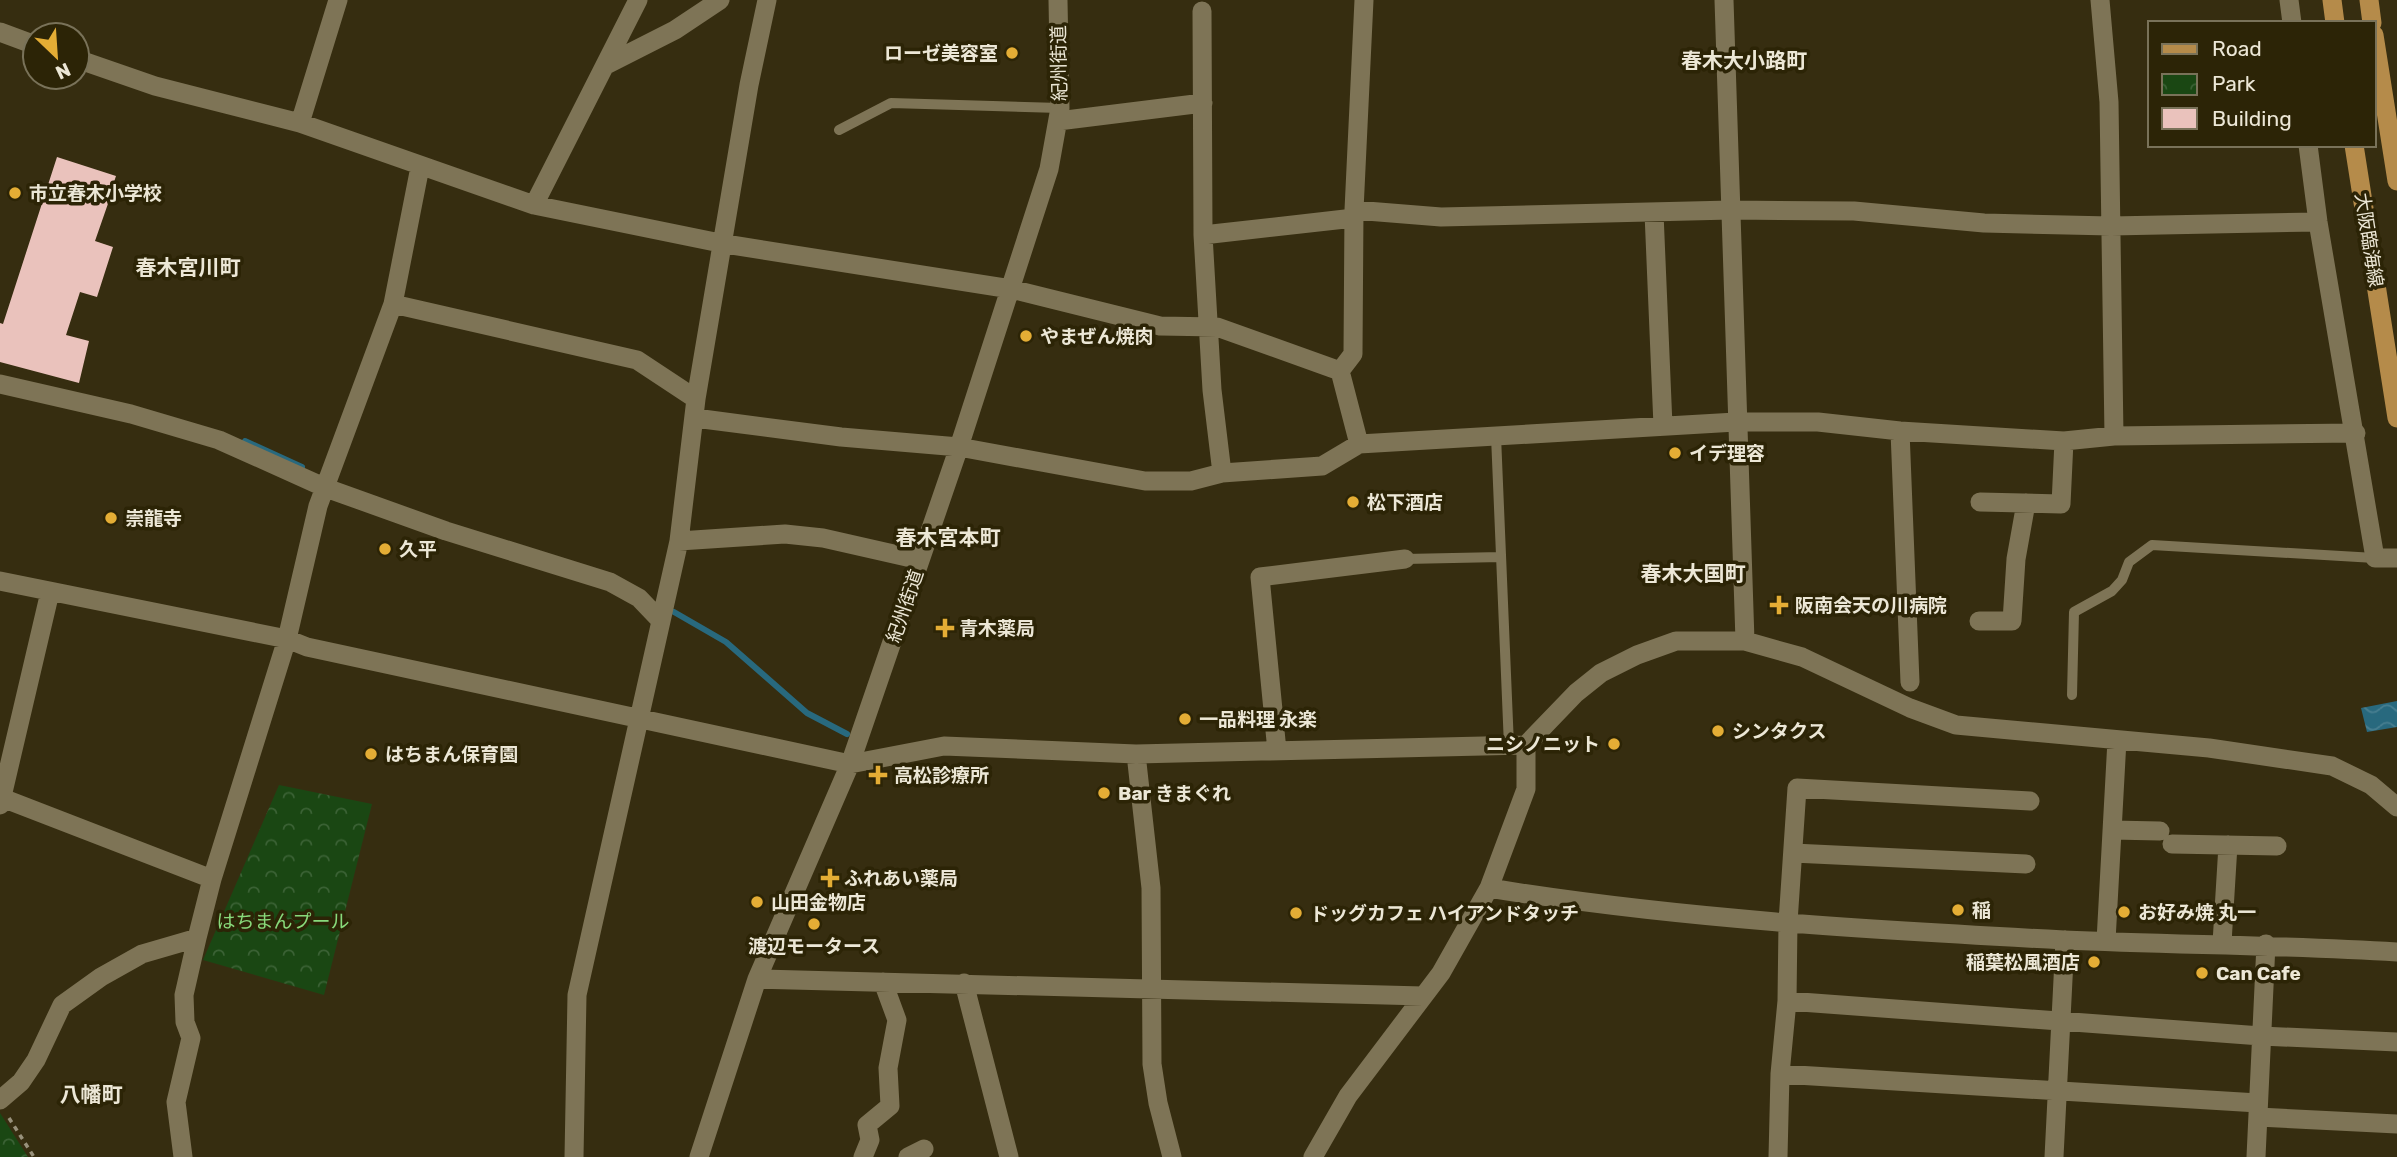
<svg xmlns="http://www.w3.org/2000/svg" width="2397" height="1157" viewBox="0 0 2397 1157" font-family="Rubik,'Noto Sans JP',sans-serif">
	<defs>
		<pattern id="park-crowns" width="20" height="18" patternUnits="userSpaceOnUse" patternTransform="scale(1.75)"><rect width="20" height="18" fill="#1a4713"/><path d="M2 6a3 3 0 1 1 6 0M12 15a3 3 0 1 1 6 0" fill="none" stroke="#3b6235"/></pattern>
		<pattern id="water-waves" width="16" height="10" patternUnits="userSpaceOnUse" patternTransform="scale(1.75)"><rect width="16" height="10" fill="#28697e"/><path d="M0 5q4-4 8 0t8 0" fill="none" stroke="#477e90"/></pattern>
	</defs>
	<rect width="100%" height="100%" fill="#362d10"/>
	<!-- park -->
	<path fill="url(#park-crowns)" d="M279 785 372 804 324 995 203 960Z
		M0 1113 28 1157H0Z"/>
	<!-- water -->
	<path fill="url(#water-waves)" d="M2397 701V727L2367 732 2361 708Z"/>
	<g fill="none" stroke-linecap="round" stroke-linejoin="round">
		<!-- stream -->
		<path stroke="#28697e" stroke-width="6" d="M245 441 302 467
			M674 612 726 642 807 713 847 734"/>
	</g>
	<!-- building -->
	<path fill="#eac2bc" d="M57 157 116 176 112 188 91 181 89 188 111 195 95 241 113 247 97 297 80 292 66 335 89 341 79 383 0 362V323L3 324Z"/>
	<g fill="none" stroke-linecap="round" stroke-linejoin="round">
		<!-- path -->
		<path stroke="#98917b" stroke-width="3.5" stroke-dasharray="5 5" stroke-linecap="butt" d="M9 1118 34 1157"/>
		<!-- service -->
		<path stroke="#7e7456" stroke-width="10" d="M839 130 891 103 1060 108
			M1496 436 1509 746
			M1405 559 1501 557
			M2072 695 2074 612 2112 591 2122 580 2129 562 2152 545 2375 558"/>
		<!-- minor -->
		<path stroke="#7e7456" stroke-width="19" d="M1724 0 1745 641
			M2100 0 2109 102 2114 436
			M2289 0 2292 23
			M1202 11 1203 235 1212 390 1222 473
			M0 32 35 45
			M77 59 155 86 300 123 534 205 725 244 1011 289 1160 326 1217 327 1340 371
			M606 65 675 30 720 0
			M1058 121 1203 103
			M300 123 338 0
			M2308 145 2318 222 2375 558H2397
			M534 205 638 0
			M1354 210 1441 217 1731 210 1854 211 1984 223 2111 226 2318 222
			M1654 213 1663 426
			M1203 235 1354 218
			M393 304 637 360 696 399
			M1340 371 1353 354 1354 210 1364 0
			M1340 371 1359 444
			M0 384 131 414 219 440 326 488 446 531 610 582 639 598 661 621
			M695 418 841 437 959 447 1145 481H1191L1222 473 1322 466 1359 444 1736 422H1818L1900 431 2064 441 2114 436 2356 433
			M1900 431 1910 682
			M1980 502 2061 504 2064 441
			M679 541 785 534 823 538 920 560
			M0 581 287 639 307 647 850 764 944 746 1136 754 1526 745
			M1979 621H2012L2016 559 2026 503
			M1277 751 1260 577 1405 559
			M1136 754 1151 888 1152 1064 1158 1103 1172 1157
			M0 797 212 879
			M0 805 50 592
			M2112 830 2160 831
			M2172 844 2277 846
			M1793 853 2026 864
			M1489 888C1679 919 1872 930 2064 940 2175 945 2286 945 2397 952
			M2106 941 2117 740
			M2222 943 2228 845
			M757 979 1423 996
			M964 983 1009 1157
			M1787 1001 2261 1036 2397 1042
			M1780 1074 2258 1103
			M0 1100 21 1082 36 1060 62 1005 101 977 142 954 197 938
			M2258 1117 2397 1124
			M183 1157 176 1102 191 1038 185 1022 184 995 197 938 212 879 287 639 318 506 393 304 420 167
			M574 1157 577 995 679 541 696 399 749 85 767 0
			M699 1157 757 979 850 764 959 447 1049 169 1060 108 1058 0
			M863 1157 870 1140 867 1125 890 1106 888 1068 897 1020 883 982
			M908 1157 924 1149
			M1313 1157 1348 1096 1441 973 1489 888 1526 789V745L1576 693 1601 673 1637 655 1676 641H1745L1802 657 1910 708 1956 725 2209 748 2332 766 2371 785 2397 807
			M1778 1157 1780 1074 1787 1001 1788 922 1797 788 2030 801
			M2054 1157 2065 940
			M2256 1157 2266 944"/>
		<!-- primary -->
		<path stroke="#b58b4a" stroke-width="19" d="M2332 0 2335 23
			M2369 0 2372 23
			M2374 35 2397 181
			M2354 145 2397 418"/>
	</g>
	<!-- markers -->
	<g fill="#e4ad35" stroke="#2c2406" stroke-width="2.5">
		<circle cx="1012" cy="53" r="7"/>
		<circle cx="15" cy="193" r="7"/>
		<circle cx="1026" cy="336" r="7"/>
		<circle cx="1675" cy="453" r="7"/>
		<circle cx="1353" cy="502" r="7"/>
		<circle cx="111" cy="518" r="7"/>
		<circle cx="385" cy="549" r="7"/>
		<path d="M1775.5 594.5h7v7h7v7h-7v7h-7v-7h-7v-7h7z"/>
		<path d="M941.5 617.5h7v7h7v7h-7v7h-7v-7h-7v-7h7z"/>
		<circle cx="1185" cy="719" r="7"/>
		<circle cx="1718" cy="731" r="7"/>
		<circle cx="1614" cy="744" r="7"/>
		<circle cx="371" cy="754" r="7"/>
		<path d="M874.5 764.5h7v7h7v7h-7v7h-7v-7h-7v-7h7z"/>
		<circle cx="1104" cy="793" r="7"/>
		<path d="M826.5 867.5h7v7h7v7h-7v7h-7v-7h-7v-7h7z"/>
		<circle cx="757" cy="902" r="7"/>
		<circle cx="1958" cy="910" r="7"/>
		<circle cx="2124" cy="912" r="7"/>
		<circle cx="1296" cy="913" r="7"/>
		<circle cx="814" cy="924" r="7"/>
		<circle cx="2094" cy="962" r="7"/>
		<circle cx="2202" cy="973" r="7"/>
	</g>
	<g text-anchor="middle" dominant-baseline="central" stroke-width="7" stroke-linejoin="round" paint-order="stroke">
		<!-- poi labels -->
		<g font-size="19" font-weight="bold" fill="#ece7d6" stroke="#2c2406" text-anchor="start">
			<text x="998" y="53" text-anchor="end">ローゼ美容室</text>
			<text x="29" y="193">市立春木小学校</text>
			<text x="1040" y="336">やまぜん焼肉</text>
			<text x="1689" y="453">イデ理容</text>
			<text x="1367" y="502">松下酒店</text>
			<text x="125" y="518">崇龍寺</text>
			<text x="399" y="549">久平</text>
			<text x="1795" y="605">阪南会天の川病院</text>
			<text x="959" y="628">青木薬局</text>
			<text x="1199" y="719">一品料理 永楽</text>
			<text x="1732" y="731">シンタクス</text>
			<text x="1600" y="744" text-anchor="end">ニシノニット</text>
			<text x="385" y="754">はちまん保育園</text>
			<text x="894" y="775">高松診療所</text>
			<text x="1118" y="793">Bar きまぐれ</text>
			<text x="844" y="878">ふれあい薬局</text>
			<text x="771" y="902">山田金物店</text>
			<text x="1972" y="910">稲</text>
			<text x="2138" y="912">お好み焼 丸一</text>
			<text x="1310" y="913">ドッグカフェ ハイアンドタッチ</text>
			<text x="814" y="946" text-anchor="middle">渡辺モータース</text>
			<text x="2080" y="962" text-anchor="end">稲葉松風酒店</text>
			<text x="2216" y="973">Can Cafe</text>
		</g>
		<!-- street labels -->
		<g font-size="19" fill="#ece7d6" stroke="#2c2406">
			<text transform="translate(1059 63) rotate(-91)">紀州街道</text>
			<text transform="translate(2369 240) rotate(81)">大阪臨海線</text>
			<text transform="translate(905 606) rotate(-71)">紀州街道</text>
		</g>
		<!-- park labels -->
		<g font-size="19" fill="#88da7b" stroke="#2c2406">
			<text x="283" y="921">はちまんプール</text>
		</g>
		<!-- neighbourhood labels -->
		<g font-size="21" font-weight="bold" fill="#ece7d6" stroke="#2c2406">
			<text x="1744" y="60">春木大小路町</text>
			<text x="188" y="267">春木宮川町</text>
			<text x="948" y="537">春木宮本町</text>
			<text x="1693" y="573">春木大国町</text>
			<text x="91" y="1094">八幡町</text>
		</g>
	</g>
	<!-- legend -->
	<rect x="2148" y="21" width="228" height="126" fill="#2c2406" stroke="#797259" stroke-width="2"/>
	<rect x="2162" y="44" width="35" height="10" fill="#b58b4a" stroke="#797259" stroke-width="2"/>
	<text x="2212" y="56" font-size="21" fill="#ece7d6">Road</text>
	<rect x="2162" y="74" width="35" height="21" fill="url(#park-crowns)" stroke="#797259" stroke-width="2"/>
	<text x="2212" y="91" font-size="21" fill="#ece7d6">Park</text>
	<rect x="2162" y="108" width="35" height="21" fill="#eac2bc" stroke="#797259" stroke-width="2"/>
	<text x="2212" y="126" font-size="21" fill="#ece7d6">Building</text>
	<!-- north arrow -->
	<g transform="translate(56 56) rotate(155)"><circle r="33" fill="#2c2406" stroke="#797259" stroke-width="2"/>
	<path d="M0-5L12 26L0 18L-12 26Z" fill="#e4ad35"/>
	<text y="-10" font-size="19" font-weight="bold" text-anchor="middle" fill="#ece7d6">N</text>
	</g>
</svg>
